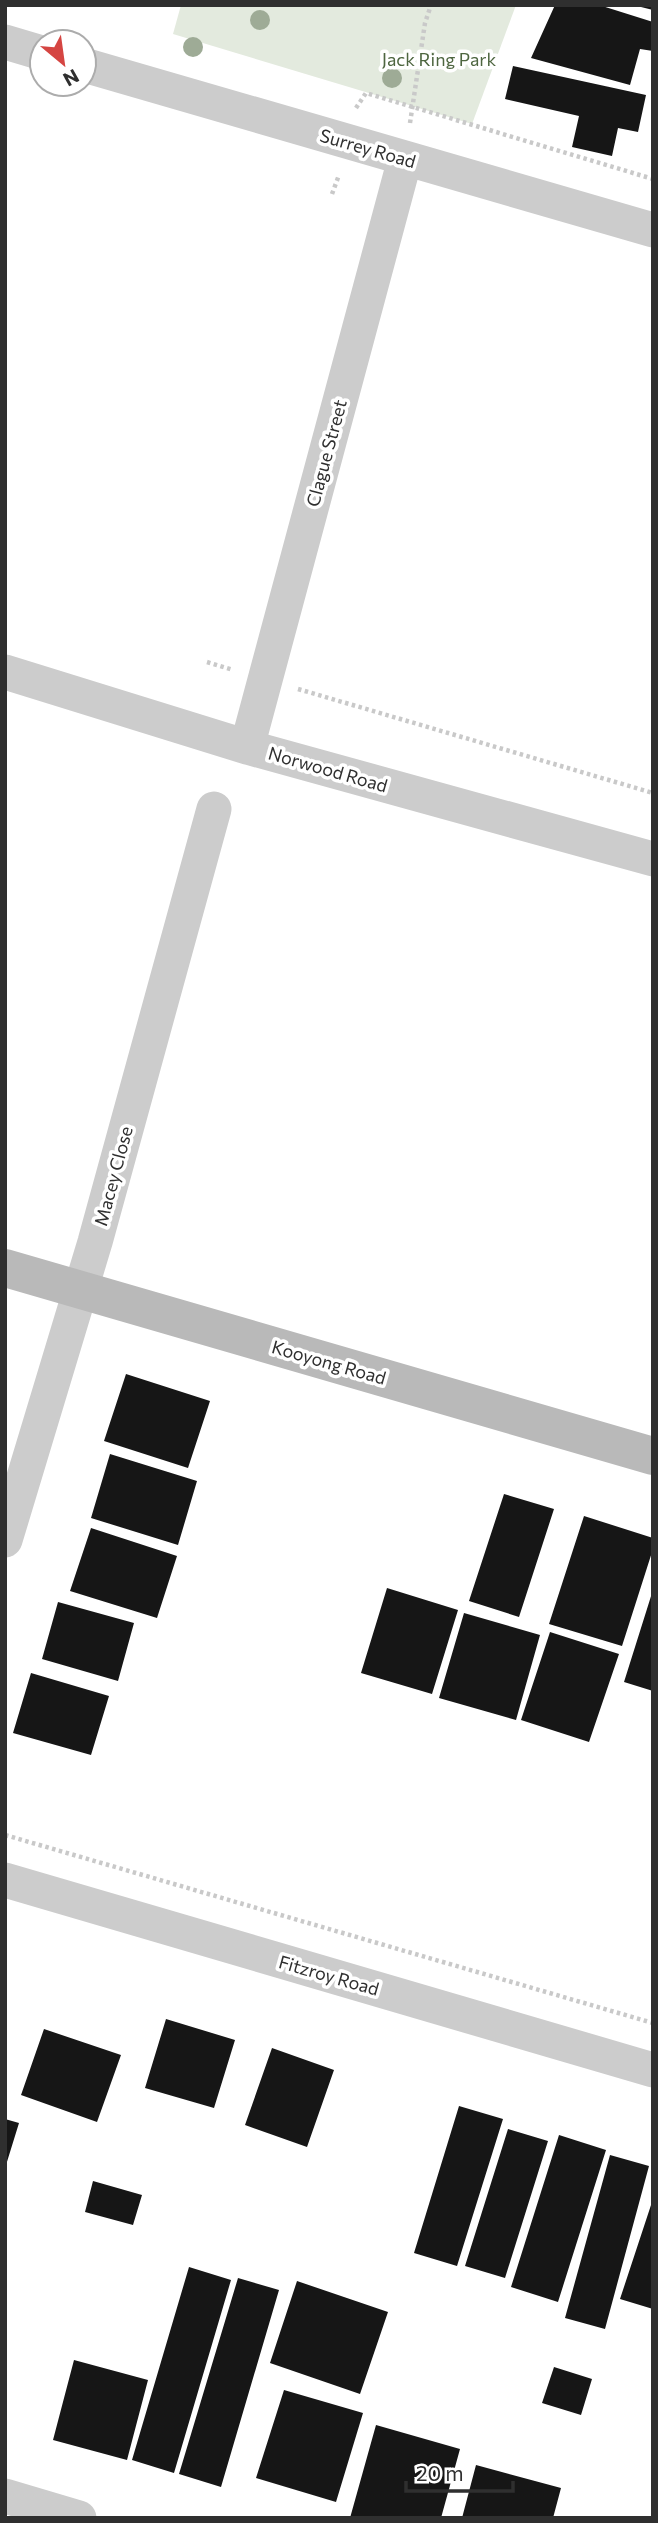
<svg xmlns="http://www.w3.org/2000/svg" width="658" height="2523" viewBox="0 0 658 2523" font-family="Commissioner,sans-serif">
	<rect width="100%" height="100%" fill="#fff"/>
	<!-- green -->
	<path fill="#e3eade" d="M181 5H516L472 124 173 34Z"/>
	<!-- building -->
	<path fill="#161616" d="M555 5H599L653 22V51L640 49 630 85 531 58Z
		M637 5H653V10L637 6Z
		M513 66 646 95 638 132 618 128 612 156 572 147 579 116 505 99Z
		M126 1374 210 1401 188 1468 104 1441Z
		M110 1454 197 1481 178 1545 91 1518Z
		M504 1494 554 1509 519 1617 469 1601Z
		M584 1516 653 1538V1549L622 1646 549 1624Z
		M91 1528 177 1556 157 1618 70 1591Z
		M387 1588 458 1610 432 1694 361 1673Z
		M652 1593H653V1691L624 1682Z
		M58 1602 134 1623 118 1681 42 1659Z
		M464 1613 540 1635 516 1720 439 1698Z
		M550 1632 619 1654 589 1742 521 1720Z
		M31 1673 109 1696 91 1755 13 1733Z
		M166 2019 235 2040 214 2108 145 2088Z
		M44 2029 121 2055 97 2122 21 2095Z
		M272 2048 334 2070 307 2147 245 2125Z
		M459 2106 503 2119 457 2266 414 2253Z
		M5 2119 19 2123 6 2165H5Z
		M508 2129 548 2141 505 2278 465 2266Z
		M559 2135 606 2150 558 2302 511 2287Z
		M610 2155 649 2166 605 2329 565 2318Z
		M93 2181 142 2195 133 2225 85 2212Z
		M652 2202H653V2309L620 2299Z
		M189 2267 231 2280 174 2473 132 2460Z
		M238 2278 279 2290 221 2487 179 2474Z
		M297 2281 388 2312 360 2394 270 2363Z
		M74 2360 148 2380 127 2460 53 2440Z
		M554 2367 592 2379 581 2415 542 2403Z
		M284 2390 363 2413 336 2502 256 2478Z
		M376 2425 460 2449 441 2518H350Z
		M476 2465 561 2488 553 2518H462Z"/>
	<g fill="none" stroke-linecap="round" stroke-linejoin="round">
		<!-- path -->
		<path stroke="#c9c9c9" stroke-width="4.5" stroke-dasharray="3.5 3.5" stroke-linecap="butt" d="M356 108 366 93 653 179
			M410 123 425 23 431 5
			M332 194 339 175
			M207 662 233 670
			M298 689 653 793
			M5 1835 653 2023"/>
		<!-- street -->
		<path stroke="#ccc" stroke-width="35" d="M5 42 42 53
			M84 65 653 230
			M5 672 247 747 653 859
			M247 747 405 159
			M5 1540 95 1242 214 809
			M5 1880 653 2070
			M5 2496 79 2518"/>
		<!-- secondary -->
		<path stroke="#b9b9b9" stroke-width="38" d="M5 1268 653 1456"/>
	</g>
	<!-- trees -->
	<g fill="#9eab96">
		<circle cx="260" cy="20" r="10"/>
		<circle cx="193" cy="47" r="10"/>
		<circle cx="392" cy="78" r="10"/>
	</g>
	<g text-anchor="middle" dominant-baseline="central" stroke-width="7" stroke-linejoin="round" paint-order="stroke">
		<!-- park labels -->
		<g font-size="18" fill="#4e6640" stroke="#fff">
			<text x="439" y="59">Jack Ring Park</text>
		</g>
		<!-- street labels -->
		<g font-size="18" fill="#2f2f2f" stroke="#fff">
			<text transform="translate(368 148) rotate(16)">Surrey Road</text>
			<text transform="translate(326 453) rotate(-75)">Clague Street</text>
			<text transform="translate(328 769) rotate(16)">Norwood Road</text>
			<text transform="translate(113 1176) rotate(-75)">Macey Close</text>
			<text transform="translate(329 1362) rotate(16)">Kooyong Road</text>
			<text transform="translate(329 1975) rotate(16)">Fitzroy Road</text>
		</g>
	</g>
	<!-- border -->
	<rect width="658" height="2523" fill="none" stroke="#2f2f2f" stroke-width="14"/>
	<!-- north arrow -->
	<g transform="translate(63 63) rotate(151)"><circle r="33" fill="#ffffff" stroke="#acacac" stroke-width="2"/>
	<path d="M0-5L12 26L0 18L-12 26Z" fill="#d54542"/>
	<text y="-10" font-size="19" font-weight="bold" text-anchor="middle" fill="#2f2f2f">N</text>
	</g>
	<!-- scale -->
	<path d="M406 2481v10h107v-10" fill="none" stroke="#2f2f2f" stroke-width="3.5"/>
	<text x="416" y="2481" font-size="21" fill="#2f2f2f" stroke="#ffffff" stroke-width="5" paint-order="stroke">20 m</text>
</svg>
